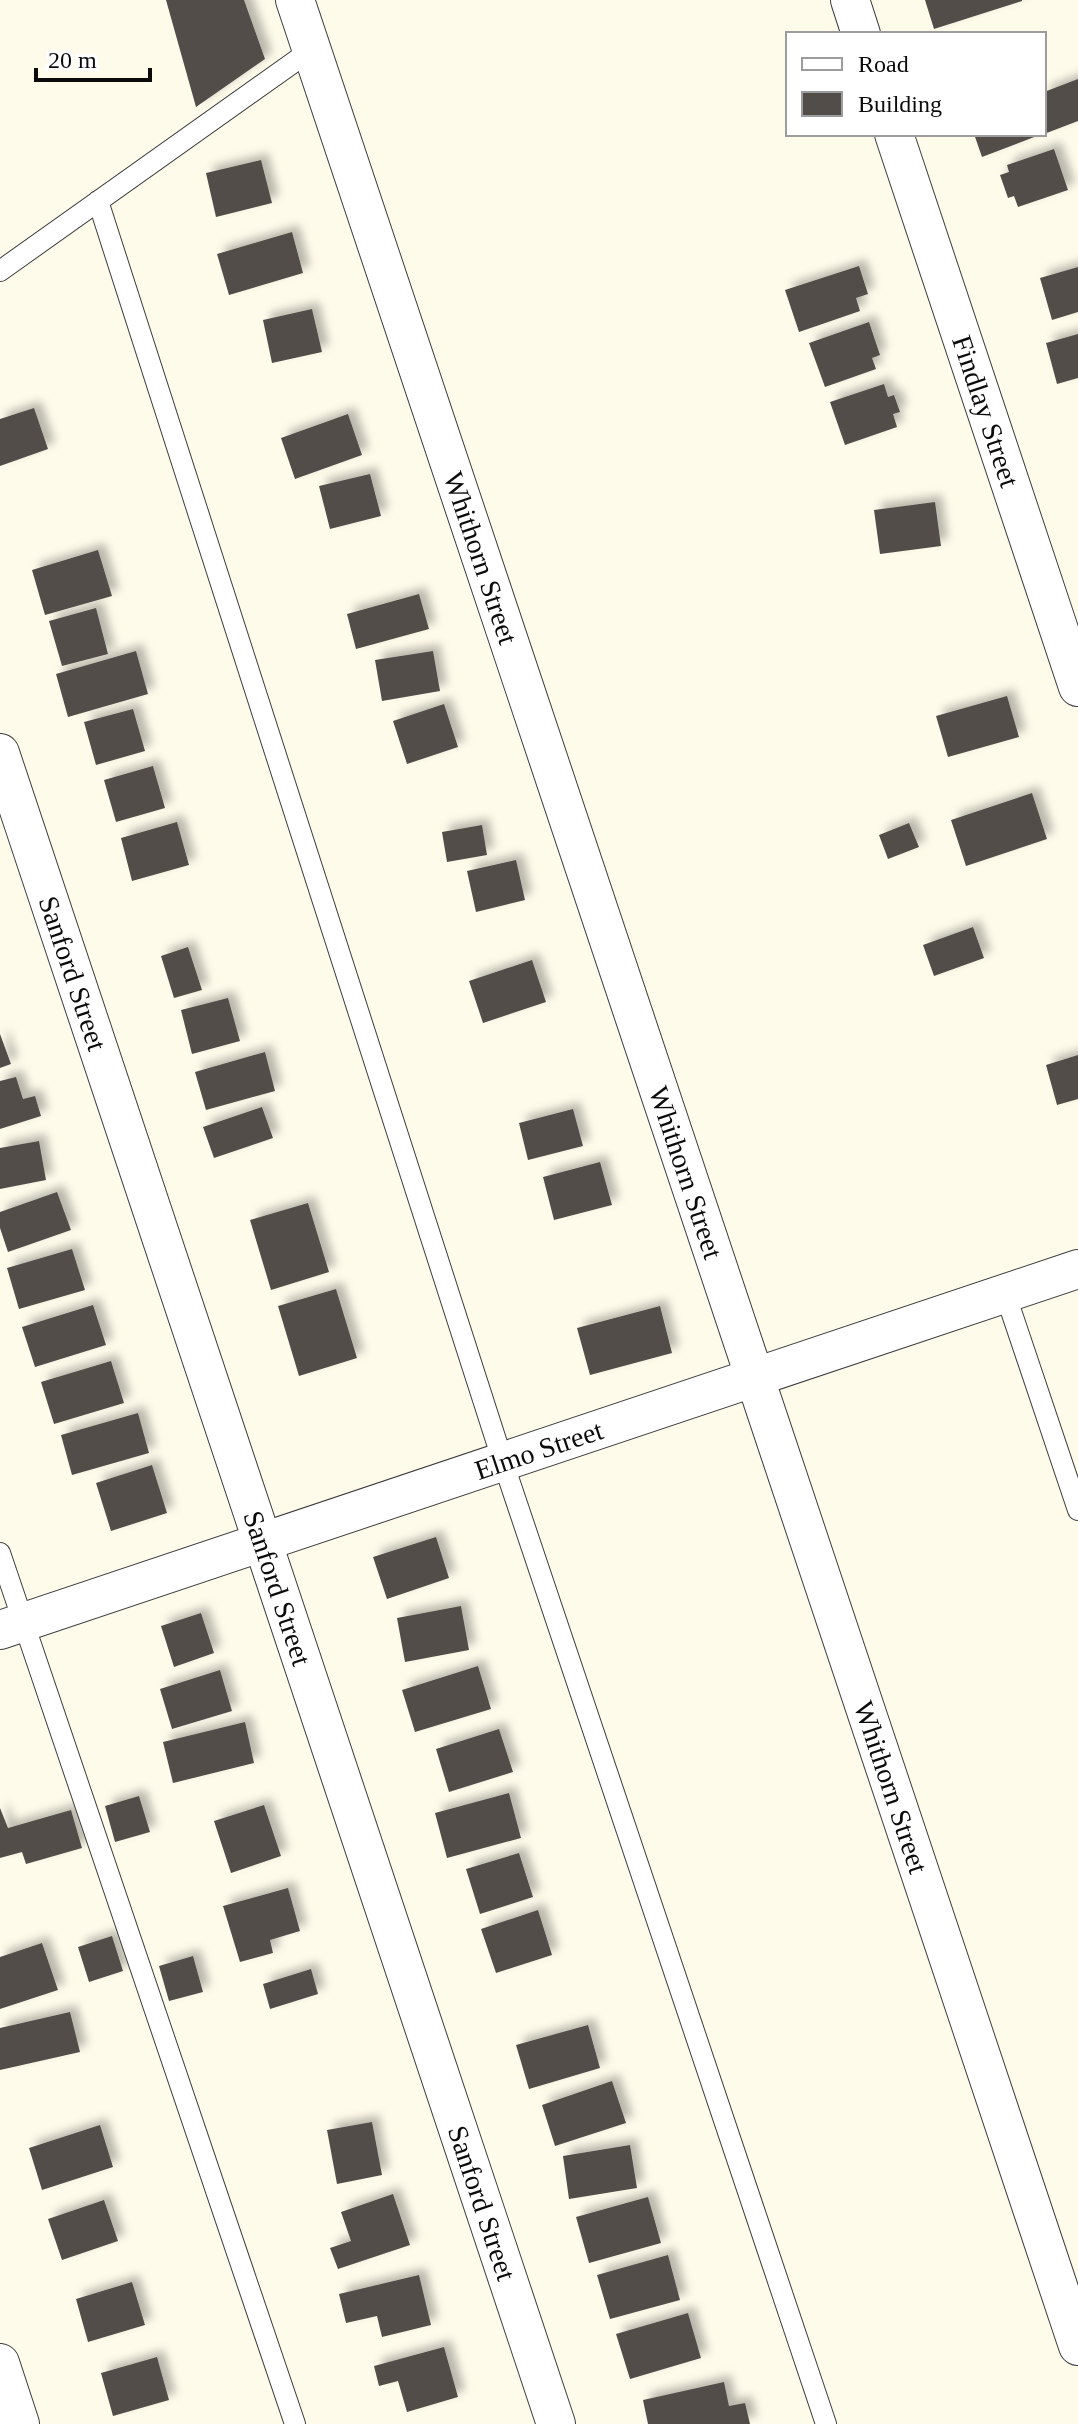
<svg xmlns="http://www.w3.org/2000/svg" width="1078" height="2424" viewBox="0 0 1078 2424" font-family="'Times New Roman',serif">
	<defs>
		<filter id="shadow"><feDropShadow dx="7" dy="-7" stdDeviation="4" flood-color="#0004"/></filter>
	</defs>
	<rect width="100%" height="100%" fill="#fefbeb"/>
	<!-- building -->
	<path fill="#534d49" filter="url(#shadow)" d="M166 0H244L265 59 196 107Z
		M925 0H1022V1L934 29Z
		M1078 79V121L1044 134V92Z
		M974 134H1042L982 157Z
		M1054 149 1068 190 1018 207 1014 196 1008 198 1000 175 1009 172 1007 165Z
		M261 160 272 203 216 217 206 173Z
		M292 232 303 273 229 295 217 254Z
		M859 266 868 294 856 298 860 311 799 332 785 290Z
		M1078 267V312L1052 320 1040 278Z
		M312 309 322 352 272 363 263 320Z
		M869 322 880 355 872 358 876 369 825 387 809 343Z
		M1078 334V378L1057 384 1046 343Z
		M884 384 888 397 894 395 900 412 893 414 897 427 845 445 830 402Z
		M34 408 48 449 0 466V419Z
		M348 414 362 455 295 479 281 438Z
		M370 474 381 516 330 529 319 486Z
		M935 502 941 546 880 554 874 510Z
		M98 550 112 596 45 615 32 570Z
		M419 594 429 629 356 649 347 614Z
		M96 608 108 654 62 666 49 621Z
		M136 651 148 694 68 717 56 674Z
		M433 651 440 691 382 701 375 660Z
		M1007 696 1019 737 948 757 936 716Z
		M444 704 458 747 407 764 393 721Z
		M133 709 145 751 96 765 84 722Z
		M153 766 165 808 116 822 104 780Z
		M1032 793 1047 839 966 866 951 820Z
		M177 822 189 865 132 881 121 838Z
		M909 823 919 847 888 859 879 835Z
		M482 825 487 855 447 862 442 832Z
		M516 860 525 900 476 912 467 871Z
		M973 927 984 958 934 976 923 945Z
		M188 947 202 990 174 998 161 956Z
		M532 960 546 1002 483 1023 469 981Z
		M228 998 240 1041 192 1054 181 1010Z
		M0 1034 11 1064 0 1068Z
		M265 1052 275 1091 206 1110 195 1072Z
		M1078 1055V1099L1057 1105 1046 1065Z
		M16 1077 23 1099 35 1096 41 1116 0 1129V1081Z
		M262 1107 273 1138 214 1158 203 1127Z
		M573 1109 583 1146 528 1160 519 1123Z
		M39 1141 46 1180 0 1189V1148Z
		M600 1162 612 1205 554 1220 543 1177Z
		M57 1192 71 1230 8 1252 0 1228V1212Z
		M308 1203 329 1272 271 1290 250 1220Z
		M72 1249 85 1290 19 1309 7 1268Z
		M336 1289 357 1358 299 1376 278 1306Z
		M93 1305 106 1345 35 1367 22 1327Z
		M660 1306 672 1353 590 1375 577 1328Z
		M111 1361 124 1403 54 1424 41 1382Z
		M138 1413 149 1453 72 1475 61 1435Z
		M152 1465 167 1513 111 1531 96 1483Z
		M436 1537 449 1578 387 1599 373 1557Z
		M461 1606 469 1650 405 1662 397 1618Z
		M201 1613 214 1653 174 1667 161 1626Z
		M478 1666 491 1709 415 1732 402 1690Z
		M220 1670 232 1711 172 1729 160 1689Z
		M245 1722 254 1763 173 1783 163 1742Z
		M499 1729 513 1772 449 1792 436 1749Z
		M509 1793 521 1838 447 1858 435 1813Z
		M139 1796 150 1832 115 1842 105 1806Z
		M264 1805 281 1856 231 1873 214 1821Z
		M0 1808 8 1828 71 1810 82 1848 26 1864 22 1852 0 1858Z
		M519 1853 533 1897 480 1914 466 1869Z
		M288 1888 300 1931 270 1940 273 1953 240 1962 223 1906Z
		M538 1910 552 1955 496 1973 481 1929Z
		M112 1936 123 1971 89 1982 78 1947Z
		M42 1943 58 1990 0 2009V1957Z
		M193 1956 203 1992 169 2001 159 1966Z
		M311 1969 318 1994 270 2009 263 1984Z
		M70 2012 80 2052 0 2070V2028Z
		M588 2025 600 2068 529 2089 516 2045Z
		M612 2081 626 2123 555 2146 542 2105Z
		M372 2122 382 2175 337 2184 327 2130Z
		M100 2125 113 2167 42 2190 29 2148Z
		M630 2145 637 2188 569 2199 563 2156Z
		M393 2194 410 2245 338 2269 330 2248 351 2241 341 2212Z
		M648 2197 661 2243 589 2263 576 2217Z
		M104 2200 118 2241 62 2260 48 2219Z
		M668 2255 680 2300 610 2319 597 2275Z
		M419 2275 431 2325 382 2337 377 2316 346 2323 339 2294Z
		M132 2282 145 2325 88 2342 76 2299Z
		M688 2313 701 2358 630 2379 616 2334Z
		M444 2347 458 2397 407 2412 398 2381 379 2386 374 2366Z
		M157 2357 169 2400 113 2416 101 2373Z
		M724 2382 729 2406 745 2403 750 2424H648L643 2400Z"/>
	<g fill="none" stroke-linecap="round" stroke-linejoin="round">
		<defs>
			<path id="service" d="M98 201 503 1462 826 2424
				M0 271 311 50
				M1005 1293 1078 1510
				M0 1553 295 2424"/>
			<g id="minor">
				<path id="s1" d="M295 0 1078 2346"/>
				<path d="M850 0 861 34"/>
				<path id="s2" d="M894 134 1078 687"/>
				<path id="s3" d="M0 753 556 2424"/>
				<path id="s4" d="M0 1630 1078 1269"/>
				<path d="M0 2363 20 2424"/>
			</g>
		</defs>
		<!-- service casing -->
		<use href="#service" stroke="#3e3e3e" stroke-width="22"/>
		<!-- minor casing -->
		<use href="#minor" stroke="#3e3e3e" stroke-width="40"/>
		<!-- service -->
		<use href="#service" stroke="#fff" stroke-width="20"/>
		<!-- minor -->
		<use href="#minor" stroke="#fff" stroke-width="38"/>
	</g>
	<g text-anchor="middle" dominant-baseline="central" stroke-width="8" stroke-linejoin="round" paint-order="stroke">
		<!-- street labels -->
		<g font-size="28" fill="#0b0b0b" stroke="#fff">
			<text stroke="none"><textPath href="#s2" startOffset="292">Findlay Street</textPath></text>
			<text stroke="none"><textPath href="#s1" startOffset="588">Whithorn Street</textPath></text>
			<text stroke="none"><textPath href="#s3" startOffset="232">Sanford Street</textPath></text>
			<text stroke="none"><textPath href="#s1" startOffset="1236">Whithorn Street</textPath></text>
			<text stroke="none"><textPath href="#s4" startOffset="568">Elmo Street</textPath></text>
			<text stroke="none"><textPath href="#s3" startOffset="880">Sanford Street</textPath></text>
			<text stroke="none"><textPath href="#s1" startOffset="1884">Whithorn Street</textPath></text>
			<text stroke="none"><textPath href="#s3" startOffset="1528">Sanford Street</textPath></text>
		</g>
	</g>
	<!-- legend -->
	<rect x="786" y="32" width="260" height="104" fill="#ffffff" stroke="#9d9d9d" stroke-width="2"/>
	<rect x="802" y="58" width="40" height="12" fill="#ffffff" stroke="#9d9d9d" stroke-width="2"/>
	<text x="858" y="72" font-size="24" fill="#0b0b0b">Road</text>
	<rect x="802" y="92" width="40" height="24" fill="#534d49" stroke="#9d9d9d" stroke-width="2"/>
	<text x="858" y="112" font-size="24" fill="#0b0b0b">Building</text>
	<!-- scale -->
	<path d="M36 68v12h114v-12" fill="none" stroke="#0b0b0b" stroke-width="4"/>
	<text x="48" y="68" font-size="24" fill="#0b0b0b" stroke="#ffffff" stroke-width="6" paint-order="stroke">20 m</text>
</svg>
